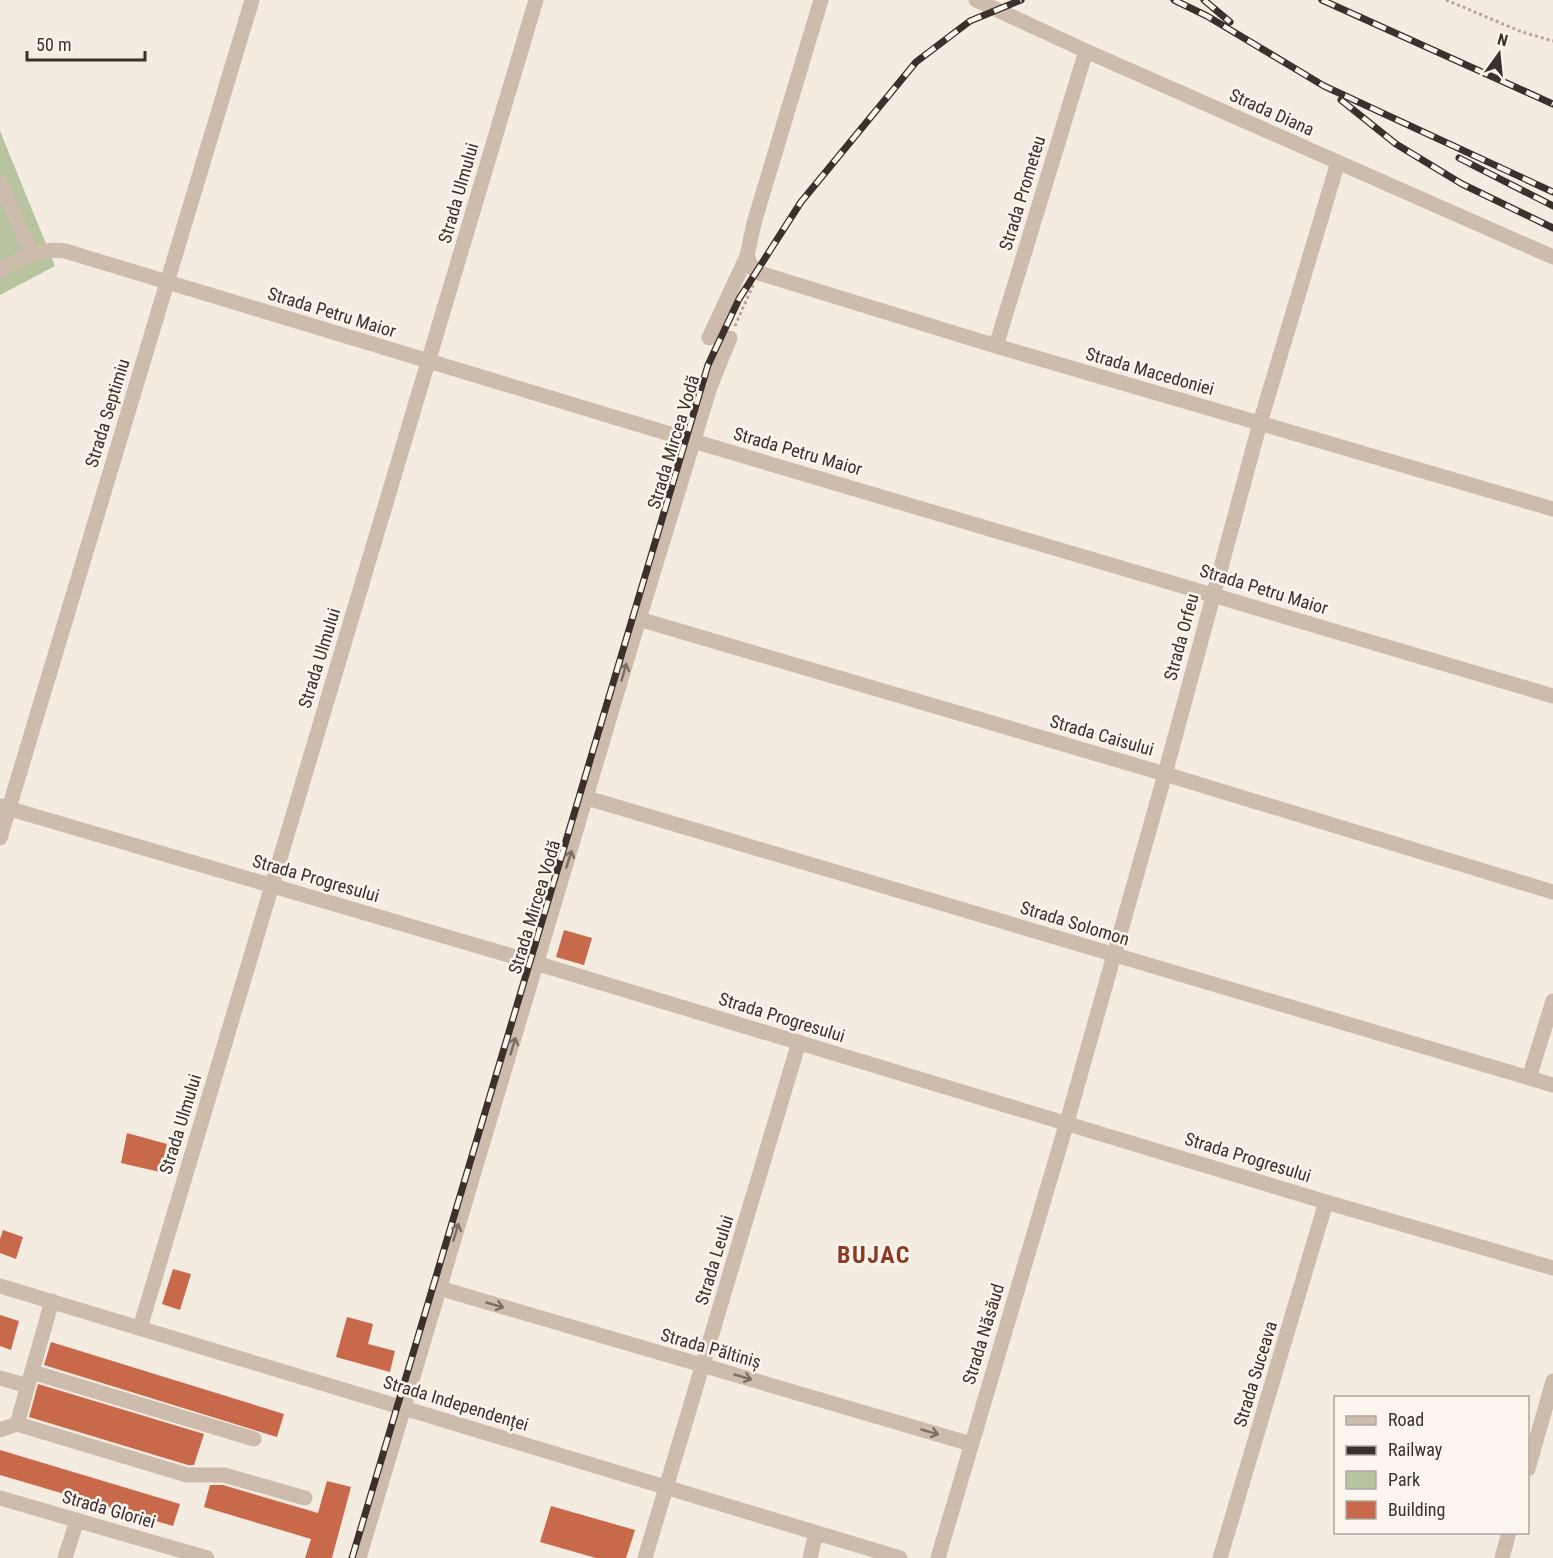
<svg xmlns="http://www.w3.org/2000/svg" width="1553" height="1558" viewBox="0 0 1553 1558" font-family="'Roboto Condensed',sans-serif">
	<rect width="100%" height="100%" fill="#f4ebe1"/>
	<!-- green -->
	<path fill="#b8c4a0" d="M0 131 55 266 0 295Z"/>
	<!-- building -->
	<path fill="#c8694b" d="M564 930 592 938 584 965 556 957Z
		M127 1133 167 1144 160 1172 121 1163Z
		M3 1230 23 1237 16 1259 0 1253V1239Z
		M173 1269 191 1274 180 1310 162 1304Z
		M0 1315 19 1321 11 1350 0 1346Z
		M347 1317 373 1324 368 1344 395 1351 390 1372 336 1357Z
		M51 1342 284 1414 277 1437 44 1365Z
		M38 1384 204 1434 194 1465H188L29 1417Z
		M0 1450 180 1504 173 1526 0 1475Z
		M327 1481 351 1487 332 1558H305L311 1539 204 1507 210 1485H223L318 1513Z
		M551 1506 635 1530 626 1558H596L540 1542Z"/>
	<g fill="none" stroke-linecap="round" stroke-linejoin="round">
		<!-- path -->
		<path stroke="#b9a596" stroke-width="3" stroke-dasharray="3 3" stroke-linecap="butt" d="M1446 0 1522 32 1553 41
			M735 326 753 285"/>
		<!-- minor -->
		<path stroke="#cdbbac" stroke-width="15" d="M976 0 1086 51 1553 257
			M0 182 32 254
			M747 256 752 268 759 273 996 346 1553 509
			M0 270C22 259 39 247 65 251L693 441 1553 696
			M709 338 747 256 754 223 821 0
			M996 346 1086 51
			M639 619 1165 774 1553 892
			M587 798 1553 1085
			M0 806 529 961 1326 1202 1553 1268
			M0 838 252 0
			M1529 1078 1553 1001
			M0 1286 900 1558
			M439 1288 971 1444
			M140 1328 536 0
			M32 1372 254 1439
			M0 1378 28 1386
			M17 1424 52 1301
			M0 1430 17 1424 187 1475H224L305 1498
			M1528 1469 1553 1381
			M0 1498 207 1558
			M65 1558 77 1520
			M359 1558 639 619 710 387 730 338
			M645 1558 799 1042
			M810 1558 816 1533
			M938 1558 1067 1122 1165 774 1260 423 1338 162
			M1220 1558 1326 1202
			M1502 1558 1509 1532"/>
		<defs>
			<path id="rail" d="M1174 0 1207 16 1324 86 1553 192
				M1204 0 1230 22
				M1322 0 1553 104
				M1341 100 1396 144 1462 184 1553 228
				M1459 158 1553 206
				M352 1558 708 365 739 299 801 202 916 62 970 21 1021 0"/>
		</defs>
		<!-- rail casing -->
		<use href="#rail" stroke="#3b302b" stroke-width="7"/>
		<!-- rail -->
		<use href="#rail" stroke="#fbf5ee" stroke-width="4.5" stroke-dasharray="14" stroke-linecap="butt"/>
	</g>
	<!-- one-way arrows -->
	<defs><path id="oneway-shaft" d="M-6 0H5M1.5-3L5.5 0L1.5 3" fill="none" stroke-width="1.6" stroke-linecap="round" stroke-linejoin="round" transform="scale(1.5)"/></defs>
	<g stroke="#7d6f65">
		<use href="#oneway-shaft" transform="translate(624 672) rotate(-74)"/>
		<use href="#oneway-shaft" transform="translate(569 859) rotate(-73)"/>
		<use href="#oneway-shaft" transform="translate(513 1046) rotate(-73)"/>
		<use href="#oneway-shaft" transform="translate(456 1232) rotate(-73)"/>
		<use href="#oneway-shaft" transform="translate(495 1305) rotate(16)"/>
		<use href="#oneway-shaft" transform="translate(743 1377) rotate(16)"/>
		<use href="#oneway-shaft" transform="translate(930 1432) rotate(16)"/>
	</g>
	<g text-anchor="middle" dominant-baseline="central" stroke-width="5" stroke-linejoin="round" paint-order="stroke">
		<!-- street labels -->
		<g font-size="18" fill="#3b302b" stroke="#fbf5ee">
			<text transform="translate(1272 112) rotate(24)">Strada Diana</text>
			<text transform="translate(458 193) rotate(-74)">Strada Ulmului</text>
			<text transform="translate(1022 193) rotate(-73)">Strada Prometeu</text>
			<text transform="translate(332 312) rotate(17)">Strada Petru Maior</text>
			<text transform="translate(1150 371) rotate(16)">Strada Macedoniei</text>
			<text transform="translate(107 413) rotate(-73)">Strada Septimiu</text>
			<text transform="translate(673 442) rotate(-73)">Strada Mircea Vodă</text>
			<text transform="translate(798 451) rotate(16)">Strada Petru Maior</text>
			<text transform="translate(1264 589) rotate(17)">Strada Petru Maior</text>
			<text transform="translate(1181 637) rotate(-75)">Strada Orfeu</text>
			<text transform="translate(319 658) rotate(-73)">Strada Ulmului</text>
			<text transform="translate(1102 735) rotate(16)">Strada Caisului</text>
			<text transform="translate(316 878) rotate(16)">Strada Progresului</text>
			<text transform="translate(534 907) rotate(-73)">Strada Mircea Vodă</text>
			<text transform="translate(1075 923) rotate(17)">Strada Solomon</text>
			<text transform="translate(782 1017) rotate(17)">Strada Progresului</text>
			<text transform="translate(180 1124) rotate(-73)">Strada Ulmului</text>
			<text transform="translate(1248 1157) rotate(17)">Strada Progresului</text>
			<text transform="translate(714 1260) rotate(-73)">Strada Leului</text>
			<text transform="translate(983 1334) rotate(-73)">Strada Năsăud</text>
			<text transform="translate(711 1348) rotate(16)">Strada Păltiniș</text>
			<text transform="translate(1255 1374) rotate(-73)">Strada Suceava</text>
			<text transform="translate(456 1403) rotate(17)">Strada Independenței</text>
			<text transform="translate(109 1509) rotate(16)">Strada Gloriei</text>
		</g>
		<!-- district labels -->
		<g font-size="24" font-weight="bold" letter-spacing="1.5" fill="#8c3b22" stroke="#fbf5ee">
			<text x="874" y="1255">BUJAC</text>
		</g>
	</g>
	<!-- legend -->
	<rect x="1334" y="1396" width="195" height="138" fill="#fbf5ee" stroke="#aea6a0" stroke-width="1.5"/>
	<rect x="1346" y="1416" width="30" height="9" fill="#cdbbac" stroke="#aea6a0" stroke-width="1.5"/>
	<text x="1388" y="1426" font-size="18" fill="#3b302b">Road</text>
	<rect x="1346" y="1446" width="30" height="9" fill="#3b302b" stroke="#aea6a0" stroke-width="1.5"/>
	<text x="1388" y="1456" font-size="18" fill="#3b302b">Railway</text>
	<rect x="1346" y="1471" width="30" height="18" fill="#b8c4a0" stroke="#aea6a0" stroke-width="1.5"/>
	<text x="1388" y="1486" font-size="18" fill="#3b302b">Park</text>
	<rect x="1346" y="1501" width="30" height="18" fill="#c8694b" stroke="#aea6a0" stroke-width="1.5"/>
	<text x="1388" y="1516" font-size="18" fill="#3b302b">Building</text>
	<!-- north arrow -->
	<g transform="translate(1499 54) rotate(15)" stroke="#fbf5ee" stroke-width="4.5" paint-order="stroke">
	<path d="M0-4.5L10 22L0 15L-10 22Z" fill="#3b302b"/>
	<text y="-9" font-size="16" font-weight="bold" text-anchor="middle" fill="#3b302b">N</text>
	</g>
	<!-- scale -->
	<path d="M27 51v9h118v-9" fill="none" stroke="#3b302b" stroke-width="3"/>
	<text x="36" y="51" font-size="18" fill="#3b302b" stroke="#fbf5ee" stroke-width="4.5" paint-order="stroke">50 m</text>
</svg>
